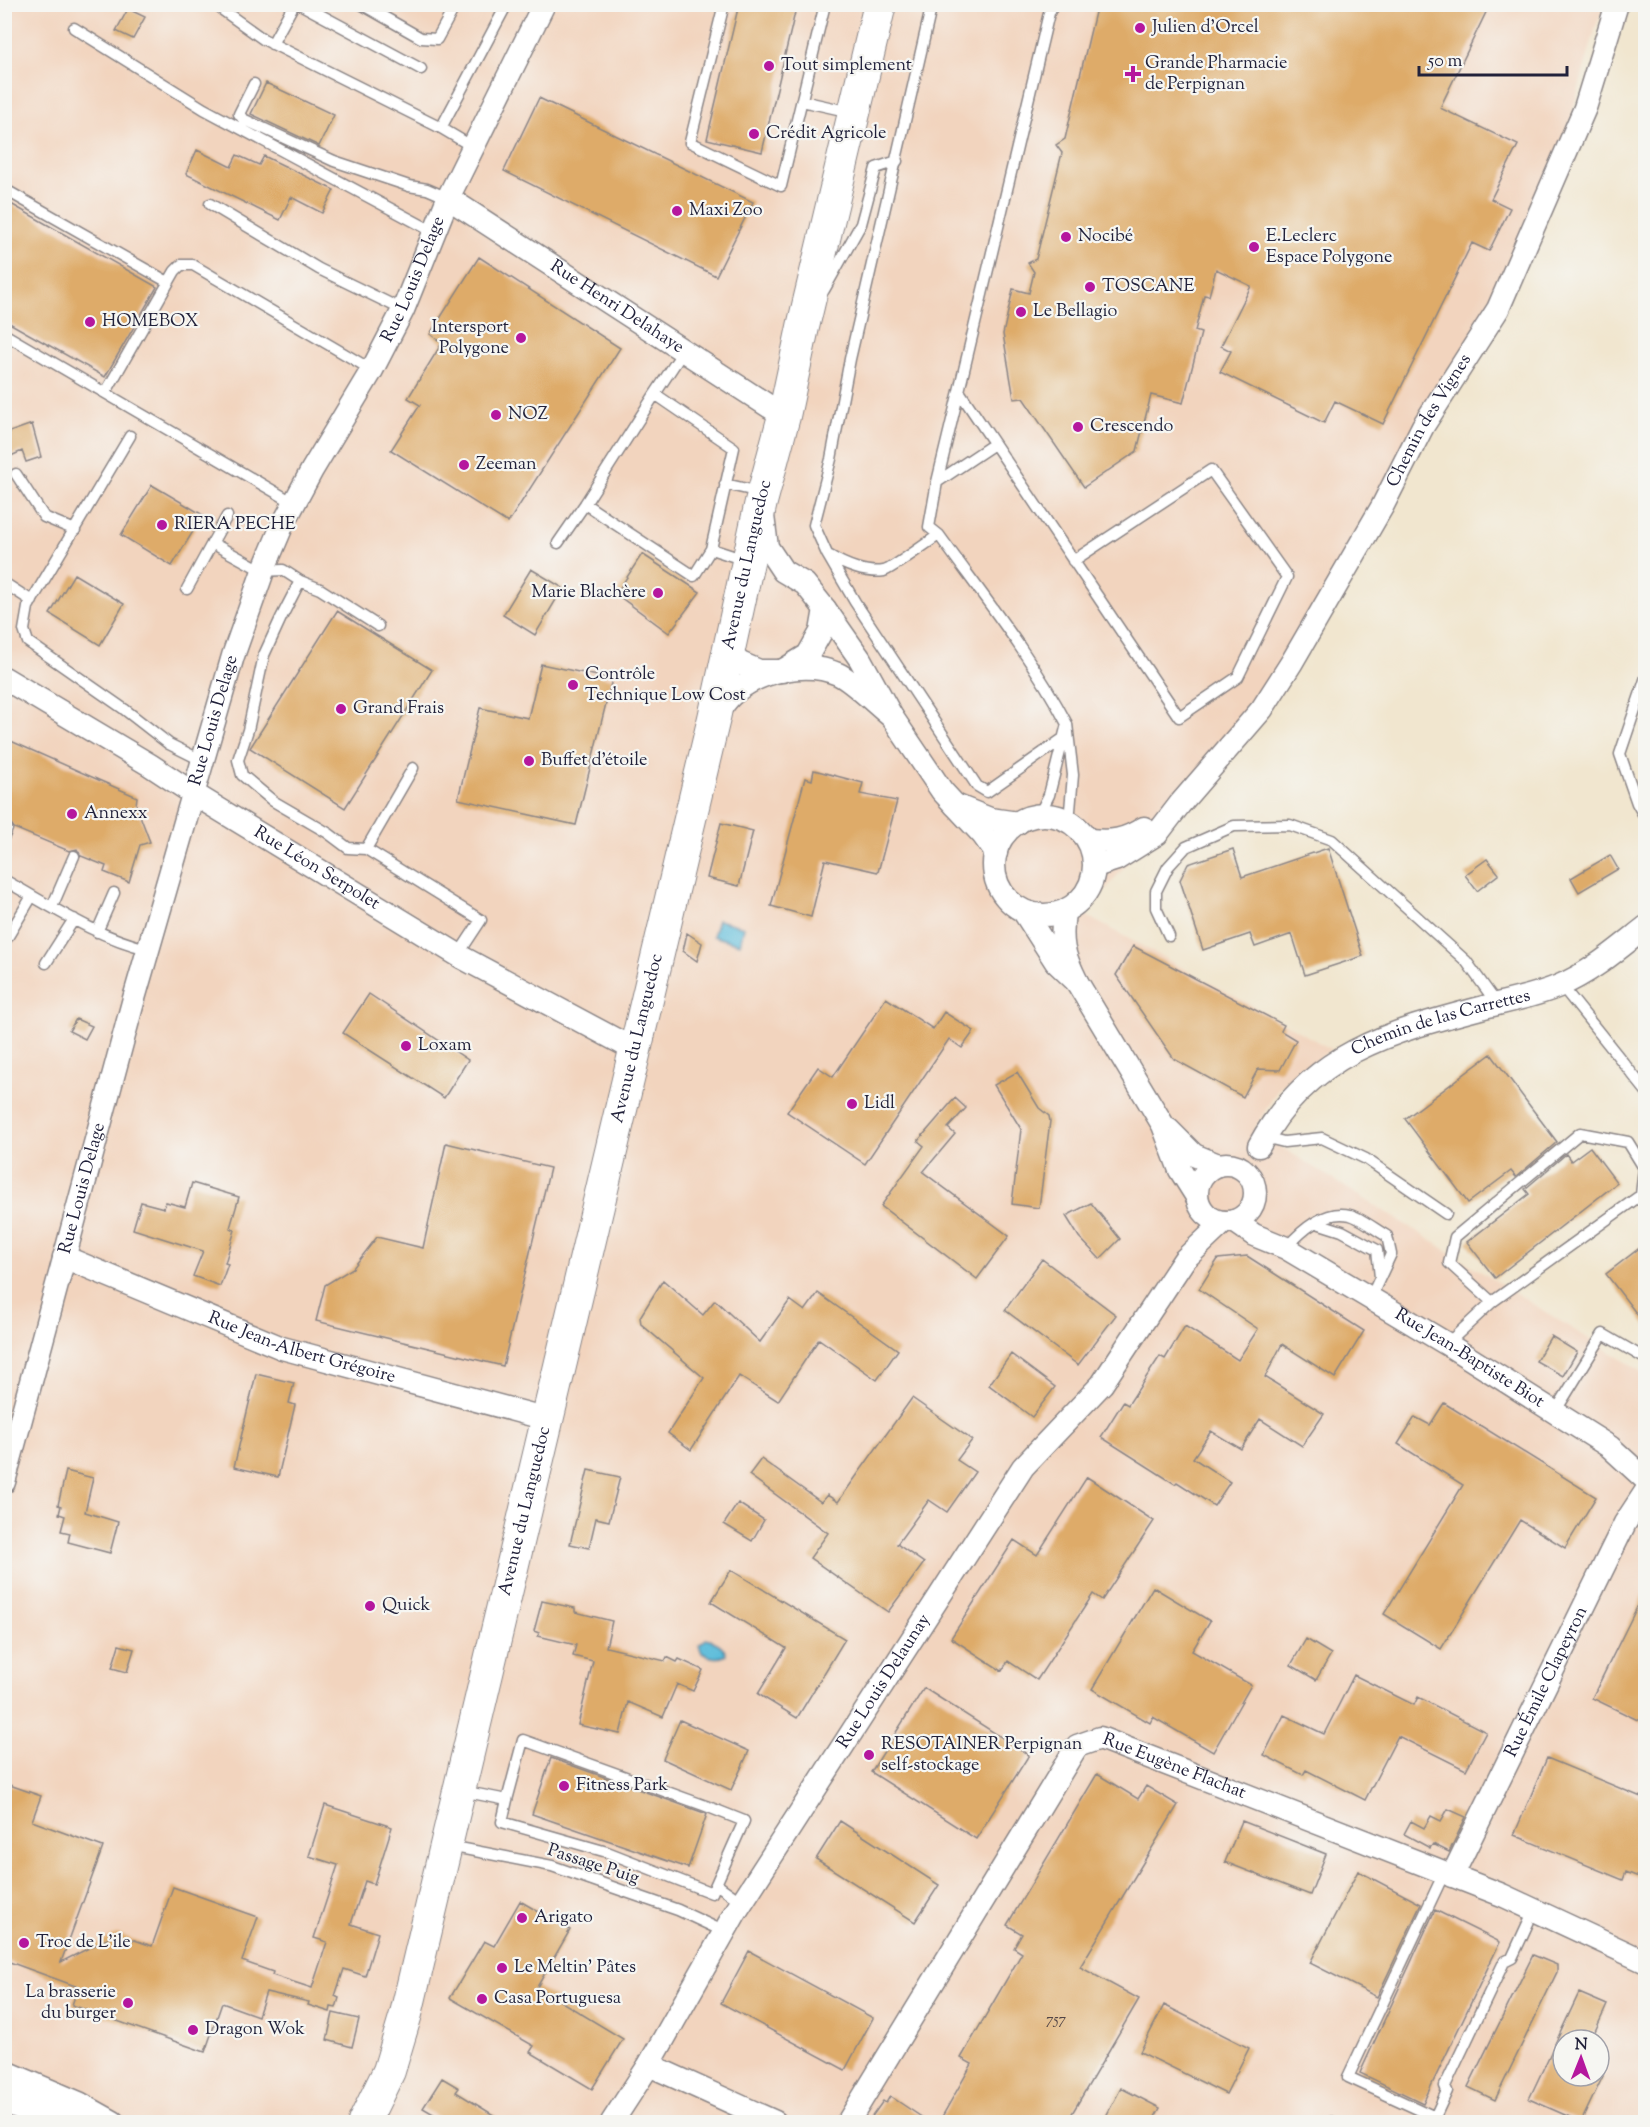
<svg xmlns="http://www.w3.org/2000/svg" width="1650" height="2127" viewBox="0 0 1650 2127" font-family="'Sorts Mill Goudy',serif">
	<rect width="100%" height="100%" fill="#f6f6f2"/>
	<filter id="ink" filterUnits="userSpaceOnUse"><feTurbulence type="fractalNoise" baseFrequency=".0167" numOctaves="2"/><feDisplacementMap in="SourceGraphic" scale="12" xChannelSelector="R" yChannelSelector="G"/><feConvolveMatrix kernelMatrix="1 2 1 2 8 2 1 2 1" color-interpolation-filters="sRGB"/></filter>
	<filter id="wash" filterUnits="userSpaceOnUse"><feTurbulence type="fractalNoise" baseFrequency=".008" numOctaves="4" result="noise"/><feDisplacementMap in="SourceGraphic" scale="24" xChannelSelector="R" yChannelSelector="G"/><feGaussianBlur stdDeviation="1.35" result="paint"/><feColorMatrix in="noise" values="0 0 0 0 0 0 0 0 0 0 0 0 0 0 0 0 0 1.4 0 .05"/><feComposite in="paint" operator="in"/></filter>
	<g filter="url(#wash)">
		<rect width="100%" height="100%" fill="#f1e6cf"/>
		<!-- built -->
		<path fill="#f2d4be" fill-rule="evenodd" d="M5 5H1605L1596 26 1560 156 1475 344 1266 693 1085 915 1331 1049 1278 1089 1254 1130 1645 1374V2122H5ZM1563 2040H1599V2076H1563Z"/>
		<!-- water -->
		<path fill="#5bbcda" stroke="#3e6f8a" stroke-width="1.5" d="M718 920 744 927 740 944 713 936Z
			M706 1639C714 1641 725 1645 726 1655 718 1660 710 1657 702 1653L699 1645Z"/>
		<g id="blocks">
			<!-- building -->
			<path fill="#deab69" d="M739 4H797L762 152 707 139Z
				M1097 4H1490L1440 108 1518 145 1491 199 1510 208 1489 251 1472 243 1383 424 1335 401 1324 423 1220 372 1231 351 1221 346 1251 286 1216 269 1209 296 1204 295 1195 331 1201 333 1183 403 1151 395 1137 451 1084 487 1023 398 1014 399 1003 334 1013 289 1029 293 1034 272 1028 263 1036 259 1062 153 1056 145 1065 139Z
				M128 9 145 17 133 39 116 31Z
				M266 83 334 115 319 146 251 114Z
				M539 98 753 202 716 276 504 171Z
				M197 150 231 167 237 155 259 165 264 156 334 190 322 213 291 197 280 220 186 174Z
				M4 200 157 287 105 377 4 320Z
				M479 257 620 348 508 523 391 450 420 405 408 398 442 343 430 334Z
				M32 424 41 457 26 462 22 451 4 459V434Z
				M152 485 203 515 172 566 121 535Z
				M642 554 700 592 669 633 616 594Z
				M531 569 563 588 535 635 503 615Z
				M74 574 124 604 100 645 50 614Z
				M337 611 432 670 345 808 250 748Z
				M541 664 612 679 576 825 458 799 480 708 528 718Z
				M4 738 137 797 136 805 150 842 140 845 129 882 104 872 106 866 81 856 77 849 69 851 14 828 10 822H4Z
				M814 770 863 783 860 794 897 801 878 872 825 860 811 917 771 906 805 778 812 780Z
				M721 823 753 831 739 886 707 878Z
				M1328 848 1363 956 1305 975 1292 934 1255 947 1250 934 1203 950 1180 880 1188 864 1233 849 1242 877Z
				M1610 855 1618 869 1579 892 1571 878Z
				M1487 859 1499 874 1477 891 1465 875Z
				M687 933 702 943 697 961 683 951Z
				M1133 946 1284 1025 1281 1031 1296 1040 1280 1070 1258 1069 1243 1097 1174 1059 1116 975Z
				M369 994 468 1060 444 1098 343 1033Z
				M886 998 933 1029 944 1012 974 1031 962 1048 949 1039 865 1164 787 1112 818 1067 833 1077Z
				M76 1019 92 1026 85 1039 69 1031Z
				M1491 1054 1557 1142 1516 1177 1511 1171 1468 1203 1405 1119Z
				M1017 1072 1039 1108 1049 1116 1050 1121 1039 1208 1012 1204 1021 1129 994 1085Z
				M955 1098 966 1108 948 1128 955 1134 923 1172 1009 1236 977 1279 881 1206 924 1146 918 1141Z
				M446 1143 550 1168 503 1366 316 1321 325 1285 353 1268 377 1237 423 1248Z
				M1590 1147 1617 1183 1495 1278 1467 1242 1529 1194 1525 1189 1566 1154 1571 1161Z
				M192 1183 239 1197 230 1228 235 1230 225 1263 228 1264 220 1286 193 1276 203 1251 133 1229 141 1202 164 1208 166 1202 185 1207Z
				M1091 1203 1120 1239 1100 1259 1079 1237 1066 1216Z
				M1646 1243V1326L1606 1274Z
				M1247 1256 1364 1331 1335 1378 1282 1344 1265 1377 1324 1414 1302 1446 1260 1419 1241 1449 1211 1431 1193 1458 1230 1482 1214 1506 1177 1482 1175 1484 1101 1437 1123 1402 1128 1405 1160 1356 1165 1359 1185 1326 1238 1360 1258 1329 1199 1289 1218 1259Z
				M1042 1259 1116 1315 1078 1365 1005 1310Z
				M663 1280 703 1315 715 1300 760 1342 790 1300 805 1311 818 1293 898 1350 877 1380 819 1339 778 1401 739 1376 691 1450 668 1433 704 1378 641 1324 640 1317Z
				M1551 1336 1577 1352 1563 1376 1536 1361Z
				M1011 1354 1055 1387 1032 1417 989 1385Z
				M256 1374 294 1383 289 1403 295 1405 278 1477 234 1467Z
				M912 1398 972 1440 957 1460 975 1472 947 1512 929 1500 897 1544 924 1563 888 1612 810 1558 828 1533 749 1475 761 1459 821 1502 827 1495 838 1502Z
				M1444 1403 1596 1497 1565 1548 1520 1520 1441 1649 1384 1614 1463 1485 1398 1444 1415 1417 1430 1425Z
				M588 1470 620 1477 609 1521 596 1518 589 1548 570 1544Z
				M66 1471 93 1478 85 1512 118 1522 110 1553 68 1542 70 1533 61 1531 65 1516 59 1514 61 1506 58 1505Z
				M1087 1477 1154 1521 1102 1600 1093 1594 1037 1680 1008 1661 1002 1671 951 1638 1014 1540 1037 1555Z
				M738 1503 764 1520 752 1541 724 1524Z
				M731 1570 845 1639 797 1718 758 1694 786 1648 711 1602Z
				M1153 1587 1210 1621 1192 1651 1251 1685 1213 1752 1153 1717 1150 1723 1092 1689Z
				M1646 1589V1724L1592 1698Z
				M542 1601 575 1608V1612L612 1621 606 1647 665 1661 667 1657 677 1662 679 1659 703 1670 693 1691 677 1684 663 1717 628 1702 620 1734 578 1725 593 1661 573 1656 576 1645 538 1636 539 1633 534 1631Z
				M1306 1639 1331 1654 1316 1680 1291 1665Z
				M119 1645 134 1649 127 1672 112 1668Z
				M1354 1675 1414 1705 1418 1697 1486 1732 1466 1770 1398 1736 1365 1800 1306 1770 1303 1775 1264 1755 1284 1715 1324 1734Z
				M924 1688 1029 1755 976 1839 871 1772Z
				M680 1720 749 1751 731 1790 663 1759Z
				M551 1758 707 1814 688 1868 532 1814Z
				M1547 1758 1646 1799V1880L1626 1872 1623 1880 1514 1835Z
				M1097 1774 1138 1799 1146 1786 1178 1805 1080 1967 1139 1999 1067 2122H939L972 2064 961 2058 1022 1953 1014 1948 1022 1934 1007 1925Z
				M4 1783 41 1796 32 1821 103 1847 61 1962 117 1934 152 1946 173 1887 258 1917 242 1961 273 1972 272 1975 312 1988 327 1942 314 1938 338 1865 309 1856 325 1805 392 1827 374 1884 365 1881 351 1924 378 1933 365 1976 344 1969 335 1996 339 1998 336 2008 331 2007 330 2012 308 2005 309 2002 266 1992 258 2016 222 2003 205 2052 72 2005 78 1987 4 1960Z
				M1448 1809 1466 1817 1449 1852 1433 1844 1430 1848 1404 1834 1411 1821 1424 1828 1431 1816 1441 1821Z
				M840 1821 939 1885 915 1922 816 1859Z
				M1242 1821 1326 1854 1310 1895 1225 1862Z
				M1358 1871 1421 1904 1377 1997 1310 1963Z
				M520 1901 570 1930 537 1987 623 2039 592 2089 530 2052 534 2046 450 1998 484 1941 494 1946Z
				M1435 1910 1500 1942 1423 2103 1360 2073Z
				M749 1951 873 2018 845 2070 721 2003Z
				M1533 1955 1557 1965V1972L1495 2100 1468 2087Z
				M1579 1993 1607 2005 1591 2040H1563V2076H1603L1581 2122 1529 2099Z
				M1164 2005 1249 2048 1226 2094 1140 2052Z
				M333 2013 359 2019 352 2047 327 2040Z
				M442 2078 459 2088 456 2092 505 2122H447L423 2108Z
				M1121 2088 1160 2108 1152 2122H1103Z
				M890 2096 929 2122H868L883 2101 886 2103Z"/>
		</g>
	</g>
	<g filter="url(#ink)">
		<use href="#blocks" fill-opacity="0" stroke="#8a8485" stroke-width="1.5"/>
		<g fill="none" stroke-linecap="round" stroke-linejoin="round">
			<defs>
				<path id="lane" d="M214 4 263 39 441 128 473 147
					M300 4 421 69
					M361 4 421 38 437 39 456 4
					M724 4 690 142 781 186 825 4
					M932 4 850 359 831 459 814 525 827 554 855 602 977 786 987 792 1061 740
					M1053 4 1049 13 959 391 1179 717 1238 677 1287 577 1211 470 1073 561
					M74 28 204 109 434 232
					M272 44 294 4
					M254 84 239 114 243 119 334 161 409 186 427 189 448 198
					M802 101 851 112
					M441 128 507 4
					M4 189 168 282
					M210 204 319 269 403 310
					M824 290 861 224 876 168 897 161
					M4 334 294 503
					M959 391 937 482 929 527 939 535C983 596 1032 657 1067 724
					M106 392 175 271 181 265H193L372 370
					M655 394 684 350
					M130 436 28 607 24 630 28 642 124 709 169 744 203 761
					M16 474 44 517 75 530
					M937 482 994 444
					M725 484 760 492
					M585 504 694 576 711 549
					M212 543 263 571 283 570 300 581 320 589 378 626
					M558 543 585 504 655 394 734 448 711 549 745 560
					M830 556C844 565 867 574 884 571 892 569 929 541 939 535
					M300 581 281 618 264 655 248 730 238 760 242 775 273 801 328 833 348 848 366 849
					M4 583 32 601
					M187 589 227 516
					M1646 677 1620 754 1637 803 1646 819
					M413 768 366 849 481 920 458 955
					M1039 815 1049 795 1067 724 1073 775 1069 822
					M4 836 7 829
					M4 880C51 906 96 937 148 949
					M52 907 74 856
					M97 932 114 893
					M1169 936 1156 908V891L1168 867 1186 847 1234 826 1290 825 1332 840 1466 961 1497 1004
					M7 938 32 896
					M46 963 74 919
					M1561 985 1646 1091
					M1264 1137 1284 1142 1322 1138 1366 1159 1446 1214
					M1317 1223 1342 1231 1377 1250 1380 1277
					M1286 1248C1301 1231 1325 1209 1350 1215 1360 1217 1377 1231 1387 1236L1391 1254 1370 1299
					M1447 1344 1492 1302 1641 1195 1644 1168 1628 1142 1580 1133 1455 1237 1449 1263 1492 1302
					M1555 1412 1603 1334 1646 1359
					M462 1791 507 1800 502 1822 607 1852 712 1893 744 1821 706 1806 523 1740 507 1800
					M449 1846 552 1866 678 1910 725 1932
					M1444 1873 1348 2077 1435 2117 1447 2091 1445 2086 1504 1962 1512 1958 1534 1910
					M716 1884 743 1903
					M1331 2122H1333"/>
				<g id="street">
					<path id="s1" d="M448 198 784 416"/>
					<path d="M727 650 740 663 759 671H782L808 655 821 632 825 609"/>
					<path id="s2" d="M4 678 150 765 194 794 463 958 635 1050"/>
					<path d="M716 714C722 707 727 698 734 693 760 671 806 660 838 674 852 680 879 707 892 717L860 659 825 609 805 584 783 571 767 547 763 516"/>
					<path d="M892 717 942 791 955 805"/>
					<circle cx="1044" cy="865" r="50"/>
					<path d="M1089 840C1112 842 1124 841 1144 828"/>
					<path d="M996 853 983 835 955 805 990 819 1018 823"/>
					<path id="s3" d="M1095 866 1117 859 1157 834 1180 804 1262 709 1292 662 1382 507 1423 426 1498 309 1585 108 1617 4"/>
					<path d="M1024 912 1056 962 1077 982C1063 954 1060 944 1064 912"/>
					<path d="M1077 982 1163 1125 1180 1170 1197 1197"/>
					<path d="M1169 1130 1194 1155 1218 1165"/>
					<path id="s4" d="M1259 1146C1309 1053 1389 1032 1484 1007 1510 1001 1535 996 1559 986 1592 972 1618 949 1646 927"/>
					<circle cx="1226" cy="1193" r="29"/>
					<path id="s5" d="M1234 1221 1254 1235 1286 1248 1447 1344 1610 1447 1646 1480"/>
					<path id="s6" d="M64 1257 282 1348 547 1419"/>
					<path id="s7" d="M4 1482 133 1002 233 656 263 571 282 526 312 470 372 370 403 310 448 198 544 4"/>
					<path id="s8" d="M1452 1876 1625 1523 1646 1491"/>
					<path d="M649 2065 775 2122"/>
					<path d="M4 2071 79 2103 113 2122"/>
					<path id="s9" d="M612 2122 649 2065 735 1913 1023 1467 1102 1384 1184 1260 1224 1222"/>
					<path id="s10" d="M848 2122 1077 1746 1100 1738 1502 1895 1646 1962"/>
				</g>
				<g id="secondary">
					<path id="s11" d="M364 2122 389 2071 406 2014 714 718 761 502 784 416 803 327 880 4"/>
				</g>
				<path id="highway" d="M4 2096 74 2122"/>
			</defs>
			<!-- lane casing -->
			<use href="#lane" stroke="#8a8485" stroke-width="13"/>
			<!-- street casing -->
			<use href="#street" stroke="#8a8485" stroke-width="25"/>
			<!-- secondary casing -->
			<use href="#secondary" stroke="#8a8485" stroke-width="34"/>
			<!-- highway casing -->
			<use href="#highway" stroke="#8a8485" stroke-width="35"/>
			<!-- lane -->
			<use href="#lane" stroke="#fff" stroke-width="10"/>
			<!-- street -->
			<use href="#street" stroke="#fff" stroke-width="22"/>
			<!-- secondary -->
			<use href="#secondary" stroke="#fff" stroke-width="32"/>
			<!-- highway -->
			<use href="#highway" stroke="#fff" stroke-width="33"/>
		</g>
	</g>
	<!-- markers -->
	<g fill="#b5179e" stroke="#f6f6f2" stroke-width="2">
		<circle cx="1140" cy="28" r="6"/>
		<circle cx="769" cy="66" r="6"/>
		<path d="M1130 65h6v6h6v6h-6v6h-6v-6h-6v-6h6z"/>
		<circle cx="754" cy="134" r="6"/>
		<circle cx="677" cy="211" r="6"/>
		<circle cx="1066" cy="237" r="6"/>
		<circle cx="1254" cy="247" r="6"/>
		<circle cx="1090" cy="287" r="6"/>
		<circle cx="1021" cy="312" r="6"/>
		<circle cx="90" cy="322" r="6"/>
		<circle cx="521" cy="338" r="6"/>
		<circle cx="496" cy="415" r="6"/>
		<circle cx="1078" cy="427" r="6"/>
		<circle cx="464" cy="465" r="6"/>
		<circle cx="162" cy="525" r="6"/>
		<circle cx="658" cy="593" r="6"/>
		<circle cx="573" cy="685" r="6"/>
		<circle cx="341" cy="709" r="6"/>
		<circle cx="529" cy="761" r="6"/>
		<circle cx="72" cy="814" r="6"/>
		<circle cx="406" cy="1046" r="6"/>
		<circle cx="852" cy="1104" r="6"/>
		<circle cx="370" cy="1606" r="6"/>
		<circle cx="869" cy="1755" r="6"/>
		<circle cx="564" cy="1786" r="6"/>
		<circle cx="522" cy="1918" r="6"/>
		<circle cx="24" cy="1943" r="6"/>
		<circle cx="502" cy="1968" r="6"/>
		<circle cx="482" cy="1999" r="6"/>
		<circle cx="128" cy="2003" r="6"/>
		<circle cx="193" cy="2030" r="6"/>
	</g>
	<g text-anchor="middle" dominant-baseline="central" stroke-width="4.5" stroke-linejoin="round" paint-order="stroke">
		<!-- number labels -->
		<g font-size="15" fill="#514446">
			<text x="1056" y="2020">757</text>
		</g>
		<!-- poi labels -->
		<g font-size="18" fill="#22223b" stroke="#f6f6f2" text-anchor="start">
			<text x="1152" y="28">Julien d'Orcel</text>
			<text x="1145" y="64">Grande Pharmacie<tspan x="1145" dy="21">de Perpignan</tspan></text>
			<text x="781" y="66">Tout simplement</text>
			<text x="766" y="134">Crédit Agricole</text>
			<text x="689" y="211">Maxi Zoo</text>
			<text x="1078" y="237">Nocibé</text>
			<text x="1266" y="237">E.Leclerc<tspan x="1266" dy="21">Espace Polygone</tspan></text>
			<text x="1102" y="287">TOSCANE</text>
			<text x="1033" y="312">Le Bellagio</text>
			<text x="102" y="322">HOMEBOX</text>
			<text x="509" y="328" text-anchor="end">Intersport<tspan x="509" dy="21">Polygone</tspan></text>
			<text x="508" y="415">NOZ</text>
			<text x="1090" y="427">Crescendo</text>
			<text x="476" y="465">Zeeman</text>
			<text x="174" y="525">RIERA PECHE</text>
			<text x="646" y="593" text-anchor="end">Marie Blachère</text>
			<text x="585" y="675">Contrôle<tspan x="585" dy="21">Technique Low Cost</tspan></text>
			<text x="353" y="709">Grand Frais</text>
			<text x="541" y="761">Buffet d'étoile</text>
			<text x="84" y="814">Annexx</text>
			<text x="418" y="1046">Loxam</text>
			<text x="864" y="1104">Lidl</text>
			<text x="382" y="1606">Quick</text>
			<text x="881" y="1745">RESOTAINER Perpignan<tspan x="881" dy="21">self-stockage</tspan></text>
			<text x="576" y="1786">Fitness Park</text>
			<text x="534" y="1918">Arigato</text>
			<text x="36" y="1943">Troc de L'ile</text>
			<text x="514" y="1968">Le Meltin' Pâtes</text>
			<text x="116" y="1993" text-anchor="end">La brasserie<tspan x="116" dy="21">du burger</tspan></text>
			<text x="494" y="1999">Casa Portuguesa</text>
			<text x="205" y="2030">Dragon Wok</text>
		</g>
		<!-- street labels -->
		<g font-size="18" fill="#22223b" stroke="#f6f6f2">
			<text stroke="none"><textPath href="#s7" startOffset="1276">Rue Louis Delage</textPath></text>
			<text stroke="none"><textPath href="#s1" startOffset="201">Rue Henri Delahaye</textPath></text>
			<text stroke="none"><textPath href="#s3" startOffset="567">Chemin des Vignes</textPath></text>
			<text stroke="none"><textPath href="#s11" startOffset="1605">Avenue du Languedoc</textPath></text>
			<text stroke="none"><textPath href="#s7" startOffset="790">Rue Louis Delage</textPath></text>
			<text stroke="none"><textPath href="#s2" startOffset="366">Rue Léon Serpolet</textPath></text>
			<text stroke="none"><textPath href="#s4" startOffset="228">Chemin de las Carrettes</textPath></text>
			<text stroke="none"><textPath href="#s11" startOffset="1119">Avenue du Languedoc</textPath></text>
			<text stroke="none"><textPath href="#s7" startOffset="304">Rue Louis Delage</textPath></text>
			<text stroke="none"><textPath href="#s6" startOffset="255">Rue Jean-Albert Grégoire</textPath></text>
			<text stroke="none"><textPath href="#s5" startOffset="273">Rue Jean-Baptiste Biot</textPath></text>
			<text stroke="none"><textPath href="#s11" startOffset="633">Avenue du Languedoc</textPath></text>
			<text stroke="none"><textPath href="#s9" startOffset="518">Rue Louis Delaunay</textPath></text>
			<text stroke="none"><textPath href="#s8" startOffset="216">Rue Émile Clapeyron</textPath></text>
			<text stroke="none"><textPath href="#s10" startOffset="544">Rue Eugène Flachat</textPath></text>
			<text transform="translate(593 1865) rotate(18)">Passage Puig</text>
		</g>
	</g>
	<!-- margin -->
	<rect width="1650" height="2127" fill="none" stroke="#f6f6f2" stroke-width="24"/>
	<!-- north arrow -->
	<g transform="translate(1581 2058) rotate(1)"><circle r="28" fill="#f6f6f2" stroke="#a1a1a9" stroke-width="1.5"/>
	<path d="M0-4.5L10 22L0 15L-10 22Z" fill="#b5179e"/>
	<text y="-9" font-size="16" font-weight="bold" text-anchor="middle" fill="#22223b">N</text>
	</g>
	<!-- scale -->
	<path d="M1419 66v9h148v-9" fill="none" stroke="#22223b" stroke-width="3"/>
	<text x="1428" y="66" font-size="18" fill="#22223b" stroke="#f6f6f2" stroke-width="4.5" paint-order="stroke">50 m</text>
</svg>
